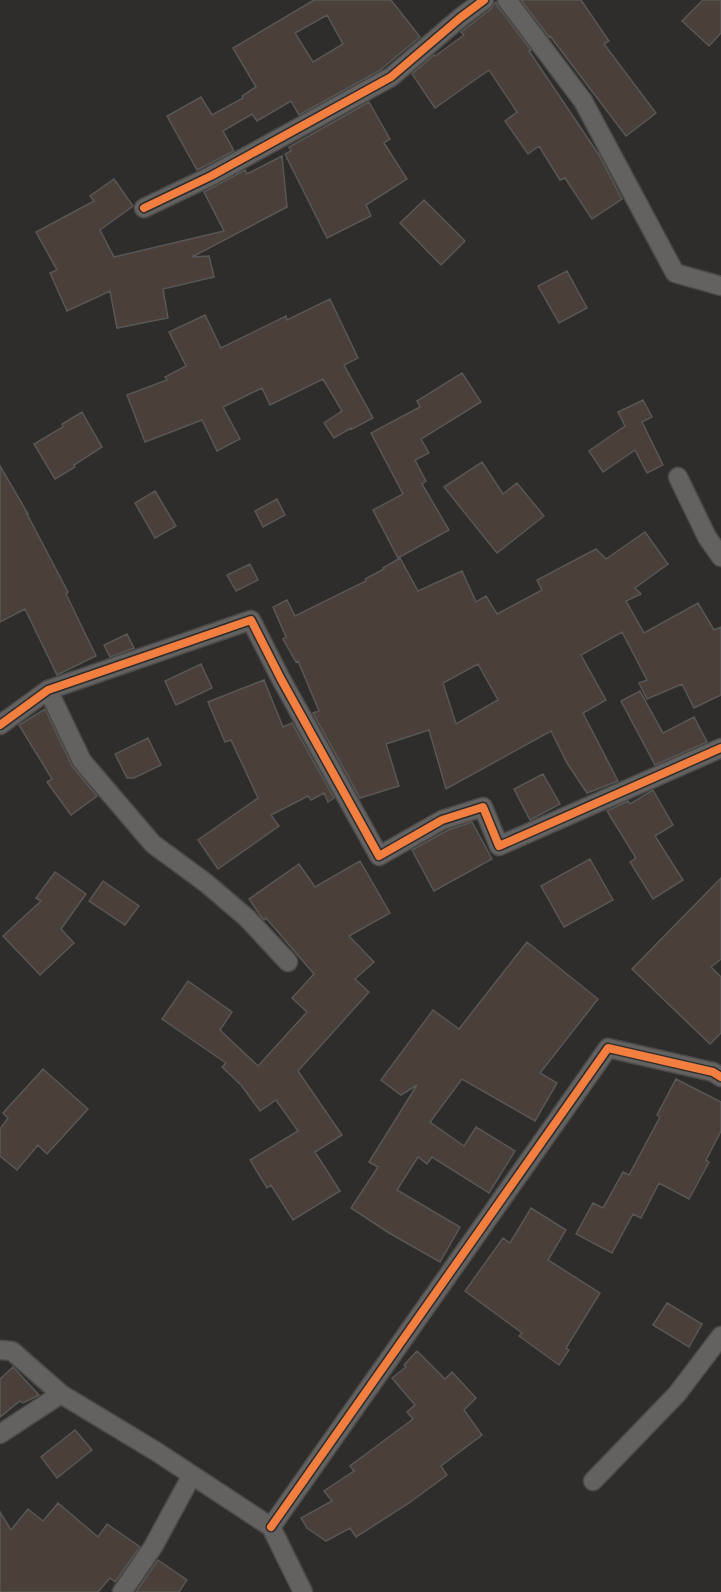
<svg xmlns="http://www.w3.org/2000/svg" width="721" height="1592" viewBox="0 0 721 1592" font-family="Barlow,sans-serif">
	<rect width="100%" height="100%" fill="#2e2d2c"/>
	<!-- building -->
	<path fill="#4b3f3a" stroke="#585756" stroke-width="1.5" fill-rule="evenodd" d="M314 0H391L420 37 379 71 299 115 291 101 257 121 252 114 223 131 234 151 197 170 167 116 201 97 212 115 243 98 242 96 256 87 233 48ZM327 15 343 44 313 62 295 33Z
		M521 0H581L609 41 604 44 656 113 626 136 550 36 549 37Z
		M703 0H721V33L709 46 682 21Z
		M496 2 498 7 531 50 529 51 599 155 622 199 592 219 565 178 560 180 539 146 528 154 505 121 517 112 489 70 435 108 412 74 434 55 435 56 464 35 461 32 491 9Z
		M369 102 390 139 384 143 407 179 366 205 371 216 327 238 285 154 291 151 289 147Z
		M282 156 287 207 192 257 209 256 214 277 163 289 168 318 117 328 110 291 67 311 50 273 57 270 36 232 94 201 90 196 114 179 133 206 100 230 114 257 224 231 204 192 245 170 247 174Z
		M424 200 465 241 441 265 400 223Z
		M567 271 587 308 559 323 538 286Z
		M330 299 358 358 344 365 373 418 352 429 351 428 334 438 324 423 342 411 323 379 270 405 262 388 223 407 240 439 217 451 202 420 145 442 127 395 167 380 165 377 186 366 169 332 205 315 221 348 286 316 287 320Z
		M462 373 481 402 421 439 429 453 415 460 426 481 422 484 449 530 398 558 373 510 403 494 371 433 420 407 417 401Z
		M643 400 652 417 642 422 663 465 647 473 635 450 603 472 589 451 625 426 618 412Z
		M82 412 102 447 74 465 75 467 55 479 34 444 63 427 62 424Z
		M482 462 503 494 517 483 544 516 497 553 444 487Z
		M0 466 28 514H27L68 592 66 594 96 656 57 675 25 609 0 622Z
		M155 491 176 526 155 538 135 503Z
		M277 499 285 515 263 527 255 511Z
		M645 532 668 564 635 588 641 594 626 601 644 633 698 603 714 630 721 627V695L694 708 682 684 647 699 639 683 647 680 622 632 581 655 606 700 583 713 618 781 587 793 567 763 551 731 446 789 429 730 386 744 399 786 360 798 313 713 319 711 298 661 296 662 283 639 286 637 273 607 287 600 295 616 366 581 365 579 384 569 383 568 400 558 418 591 462 571 476 602 486 596 497 614 542 590 537 580 596 549 606 559ZM478 664 498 700 456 724 443 683Z
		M250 564 258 580 236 591 227 575Z
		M127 634 134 648 110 657 104 645Z
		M201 664 212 688 176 705 165 681Z
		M264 680 283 727 292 723 334 798 328 802 324 793 311 800 308 796 271 815 279 826 218 869 198 840 258 798 231 740 225 742 208 702Z
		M640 691 663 733 694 717 707 742 655 765 621 701Z
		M45 709 72 766 97 796 71 815 47 782 52 779 19 725Z
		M148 738 161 765 134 778H127L115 754Z
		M543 774 560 804 530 820 514 789Z
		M653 790 673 825 655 836 683 880 653 899 630 862 636 858 607 811 628 801 630 804Z
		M472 822 492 859 434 891 412 850 448 830Z
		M590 859 613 900 564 927 541 886Z
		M360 861 390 913 349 936 374 962 355 979 369 992 298 1071 342 1135 315 1152 340 1191 293 1220 271 1185 267 1188 250 1160 298 1131 276 1100 260 1111 241 1085 222 1067 226 1063 162 1019 188 981 232 1012 220 1030 258 1066 307 1012 292 998 314 974 266 918 264 920 260 915 249 899 299 864 315 887Z
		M55 872 86 894 61 929 74 943 40 975 3 936 41 901 36 898Z
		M721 878V959L711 967 721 977V1033L710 1044 632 969Z
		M103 881 139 906 125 925 89 901Z
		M527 942 598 999 540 1073 557 1083 535 1121 462 1079 430 1122 464 1146 476 1127 515 1151 489 1193 432 1157 427 1164 418 1157 397 1190 460 1227 440 1262 389 1233 351 1208 378 1167 369 1162 417 1085 401 1095 381 1080 433 1010 459 1029Z
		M43 1069 88 1109 47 1154 38 1145 17 1170 0 1156V1129L8 1118 3 1113Z
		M676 1079 721 1102V1131L706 1160 709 1162 689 1199 659 1183 641 1218 633 1214 612 1253 576 1234 593 1203 603 1208 623 1172 629 1175 660 1117 657 1115Z
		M531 1208 566 1230 548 1260 600 1293 566 1348 569 1350 559 1365 519 1336 522 1333 465 1291 503 1238 510 1243Z
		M667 1303 702 1324 689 1347 653 1325Z
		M417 1351 445 1379 452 1372 476 1398 464 1410 482 1435 441 1466 447 1475 409 1503 356 1537 350 1528 326 1541 307 1528 301 1518 332 1501 324 1491 354 1471 350 1466 413 1419 407 1412 415 1405 392 1378 406 1367 404 1365Z
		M13 1367 39 1395 23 1403 20 1401 0 1417V1379Z
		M75 1430 92 1450 57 1478 41 1457Z
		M58 1503 98 1537 107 1524 140 1547 115 1582 110 1578 98 1592H0V1512L11 1530 28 1509 43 1521Z
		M158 1560 187 1580 179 1592H136Z"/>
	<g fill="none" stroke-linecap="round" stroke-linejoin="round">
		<defs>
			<path id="minor" d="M507 0 583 101 675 273 721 286
				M144 208 211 176 391 77 460 18 484 0
				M678 477 707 537 721 557
				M48 690 82 761 153 844 206 883 247 918 288 962
				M0 725 48 690 251 620 281 679 379 856 442 820 483 807 499 846 721 748
				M0 1350 12 1351 61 1394 157 1452 271 1527 303 1592
				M0 1434 61 1394
				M593 1481 677 1394 721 1336
				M271 1527 608 1048 713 1072 721 1077
				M122 1592 153 1547 192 1475"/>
		</defs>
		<!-- minor casing -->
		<use href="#minor" stroke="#4b4a49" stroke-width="21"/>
		<!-- minor -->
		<use href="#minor" stroke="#636261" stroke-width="18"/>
		<defs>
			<path id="cycleway" d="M144 208 211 176 391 77 460 18 484 0
				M0 725 48 690 251 620 281 679 379 856 442 820 483 807 499 846 721 748
				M271 1527 608 1048 713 1072 721 1077"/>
		</defs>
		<!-- cycleway casing -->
		<use href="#cycleway" stroke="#2f2c2b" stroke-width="11"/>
		<!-- cycleway -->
		<use href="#cycleway" stroke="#f27e40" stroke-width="8"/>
	</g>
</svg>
